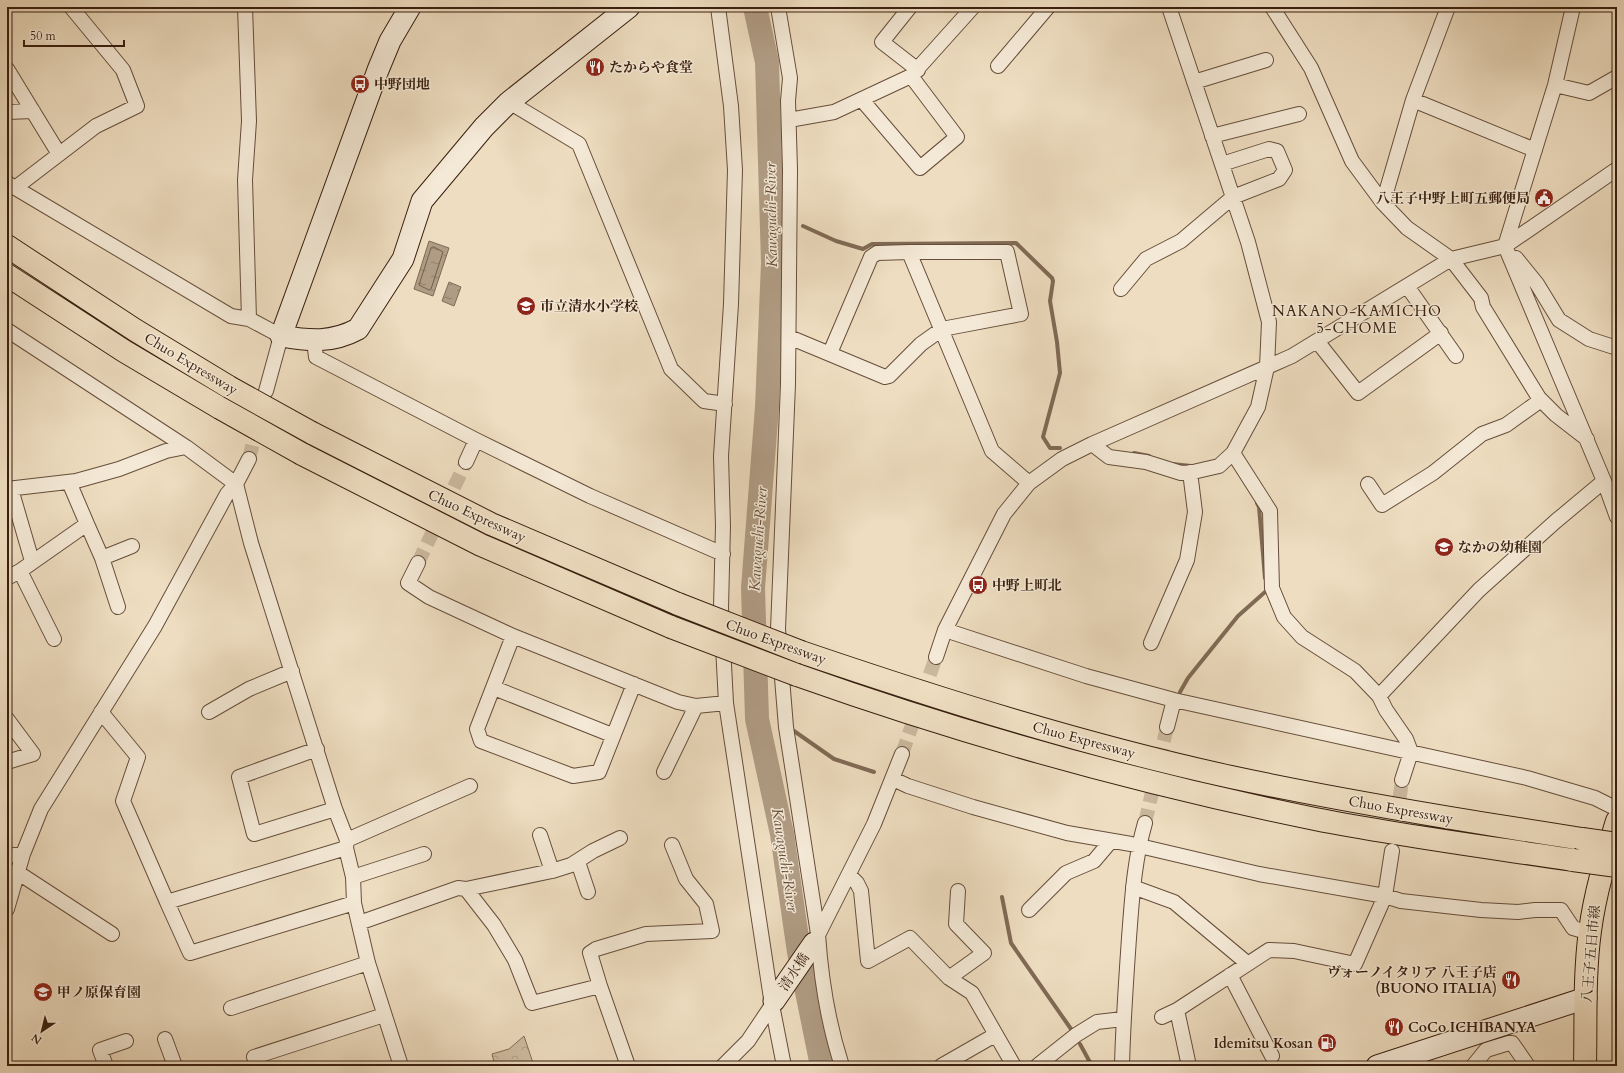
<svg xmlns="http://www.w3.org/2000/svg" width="1624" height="1073" viewBox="0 0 1624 1073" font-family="Cardo,'Noto Serif JP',serif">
	<defs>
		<pattern id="park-crowns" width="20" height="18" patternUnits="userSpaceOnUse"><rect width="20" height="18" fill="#cfbda2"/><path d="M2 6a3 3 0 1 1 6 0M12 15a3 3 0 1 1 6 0" fill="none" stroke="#b2a28a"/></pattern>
		<pattern id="water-ripples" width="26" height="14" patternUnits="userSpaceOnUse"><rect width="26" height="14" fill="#b09c84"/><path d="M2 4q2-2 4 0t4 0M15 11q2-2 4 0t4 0" fill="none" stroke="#907f6a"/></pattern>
	</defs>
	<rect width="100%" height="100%" fill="#eeddc0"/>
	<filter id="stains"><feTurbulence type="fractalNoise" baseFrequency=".005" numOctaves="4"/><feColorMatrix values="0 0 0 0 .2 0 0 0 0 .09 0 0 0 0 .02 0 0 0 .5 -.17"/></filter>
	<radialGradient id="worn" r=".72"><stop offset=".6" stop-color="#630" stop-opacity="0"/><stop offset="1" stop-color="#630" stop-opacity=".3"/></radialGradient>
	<!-- park -->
	<path fill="url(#park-crowns)" stroke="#846e58" d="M524 1036 534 1066H495L492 1054 509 1049Z"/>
	<!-- water -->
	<path fill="url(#water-ripples)" stroke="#806a55" d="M429 241 449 248 433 296 414 289Z
		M449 282 461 287 454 306 442 301Z"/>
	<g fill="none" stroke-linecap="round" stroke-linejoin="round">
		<!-- shore -->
		<path stroke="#745e4a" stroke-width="1" d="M434 247 443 252 431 289 429 290 419 285 431 248Z"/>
		<!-- stream -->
		<path stroke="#806a55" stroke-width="4" d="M803 226 836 241 863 249 872 244 1016 243 1052 278 1053 281 1050 301 1057 342 1060 373 1043 437 1050 448H1060
			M1134 453 1149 456
			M1172 464 1191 466
			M1257 503 1259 507 1265 578
			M1180 692 1188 678 1238 616 1265 592
			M794 731 834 759 874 772
			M1002 897 1011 943 1071 1029
			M1080 1044 1092 1066"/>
		<!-- river -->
		<path stroke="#b09c84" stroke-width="24" d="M755 7 767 62 773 263 767 407 753 588 757 719 782 834 799 952 822 1066"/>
		<!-- street-tunnel -->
		<path stroke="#cab79d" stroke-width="14" stroke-dasharray="14 7" stroke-linecap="butt" d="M249 459 258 422
			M418 563 466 462
			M902 754 936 657
			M1145 823 1167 727
			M1394 841 1402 780"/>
		<defs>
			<path id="street" d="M245 7 249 121 245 180 249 319 281 336 266 391
				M718 7 731 106 735 170 731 304 721 456 723 526 721 608 726 703 772 1005 784 1066
				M778 7 790 78 788 101 790 170 788 384 778 629 786 727 818 934C821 979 828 1023 842 1066
				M910 7 882 42 918 70
				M1169 7 1248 242 1269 322 1267 367 1258 407 1233 453 1270 511 1272 588 1284 617 1302 637 1355 671 1379 696 1386 710 1406 739 1411 752 1402 780
				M1272 7 1311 68 1352 161 1383 203 1407 228 1451 259 1481 298 1483 307 1539 398 1556 415 1587 439
				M1573 7 1555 85 1505 246 1604 481 1617 517
				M998 66 1048 7
				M7 69 59 154
				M1194 82 1266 60
				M1555 85 1589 93 1617 77
				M862 100 920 168 957 137 911 76
				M1413 100 1535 150
				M509 102 579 144 671 369 704 401 725 404
				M7 112 33 111
				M789 120 834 112 911 76 973 7
				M1212 136 1299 114
				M7 183 231 316 249 319
				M15 188 96 126 137 106 123 70 71 7
				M1383 203 1413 100 1448 7
				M1516 258 1537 284 1559 320 1589 339 1617 348
				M1407 286 1456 356
				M1121 289 1146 259 1181 241 1233 197 1279 179 1285 170 1277 151 1269 149 1222 164
				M7 330 186 447 236 484 227 494 155 626 41 809 23 854 7 909
				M789 337 885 377 889 376 921 344 942 329 1021 314 1007 252H909
				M314 341 316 357 476 440 590 496 723 554
				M1317 341 1358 393 1441 333
				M830 353 871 257 877 253 909 252 992 451 1029 483
				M1092 444 1109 457 1146 462 1181 473 1193 472 1219 466 1233 453
				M249 459 236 484 251 543 335 809 347 840 346 848 353 877 354 903 368 963 401 1066
				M466 462 476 440
				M1368 484 1382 505 1433 473 1482 434 1506 425 1541 400
				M7 489 76 481 119 469 166 451 186 447
				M11 489 32 561
				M87 524 102 558 118 607
				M102 558 132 546
				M418 563 408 583 429 597 513 636 678 702 696 706 726 703
				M20 571 54 639
				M7 578 20 571 87 524 69 482
				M945 630 1086 676 1174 700 1527 778 1595 798 1617 809
				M513 636 477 729 481 741 573 776 599 772 634 684
				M1151 643 1187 560 1195 512 1190 472
				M936 657 945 630 1004 514 1029 483 1062 459 1092 444 1292 356 1451 259 1505 246 1617 169
				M494 688 612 735
				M1379 696 1479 590 1556 521 1604 481
				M101 712 138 757 123 801 167 902
				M209 712 249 689 292 671
				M7 719 33 754 7 762
				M1167 727 1174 700
				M317 749 239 777 254 834 335 809
				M664 772 696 706
				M893 779 908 786 973 807 1067 833 1131 844 1259 874 1385 896 1401 901 1481 910 1518 912 1535 910H1561L1573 928 1590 933
				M540 835 552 871
				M347 840 470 786
				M346 848 167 902 190 953 354 903
				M7 856 23 854
				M578 862 588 892
				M17 872 112 934
				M849 875 857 883 861 891 868 961 910 938 949 978 972 993 1014 1066
				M353 877 424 854
				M1133 887 1174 902 1247 963
				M466 889 552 871 571 865 593 851 620 838
				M1029 910 1066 873 1094 861 1111 841
				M359 923 458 888 466 889 494 925 515 960 532 1003 600 986 628 1066
				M817 937 874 824 902 754
				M1230 975 1272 1056
				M949 978 984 953 956 924 958 891
				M600 986 590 953 596 949 646 934 712 931 706 904 686 879 672 845
				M231 1008 368 963
				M1177 1010 1269 950 1294 951 1355 964 1385 896 1392 851
				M1162 1017 1177 1010 1189 1066
				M165 1039 175 1066
				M254 1057 384 1015
				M106 1066 100 1050 126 1041
				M723 1066 748 1041 774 1002
				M941 1066 995 1035
				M1037 1066 1076 1035 1097 1022 1123 1019
				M1122 1066C1123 1023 1126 981 1129 938 1132 899 1134 861 1145 823
				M1473 1066 1486 1050 1509 1043H1512L1528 1066"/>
			<path id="secondary" d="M410 7 390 41 378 70 281 336C310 341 332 343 358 329L403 259 422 201 484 127 509 102 629 7
				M774 1001 814 943
				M1377 1066 1586 998"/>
			<path id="primary" d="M1585 1066C1586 1021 1584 975 1590 931 1595 893 1606 857 1617 821"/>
			<path id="highway" d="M7 246 135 330 229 387
				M7 275 124 351 220 408
				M312 433 491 524 678 604
				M302 454 481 545 671 627
				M801 652C942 700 1085 745 1231 777 1347 802 1465 821 1582 839
				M797 675C966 735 1139 783 1315 819 1401 836 1487 847 1573 860"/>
		</defs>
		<!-- street casing -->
		<use href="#street" stroke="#664e3b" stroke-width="16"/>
		<!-- secondary casing -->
		<use href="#secondary" stroke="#391f0f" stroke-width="23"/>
		<!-- primary casing -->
		<use href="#primary" stroke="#391f0f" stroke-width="24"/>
		<!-- highway casing -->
		<use href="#highway" stroke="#391f0f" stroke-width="24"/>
		<!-- street -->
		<use href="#street" stroke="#f4e9d6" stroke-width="14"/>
		<!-- secondary -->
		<use href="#secondary" stroke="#f4e9d6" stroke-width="21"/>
		<!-- primary -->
		<use href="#primary" stroke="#eeddc0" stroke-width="22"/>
		<!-- highway -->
		<use href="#highway" stroke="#eeddc0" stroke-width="22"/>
		<defs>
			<path id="highway-bridge" d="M229 387 312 433
				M220 408 302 454
				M678 604 801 652
				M671 627 797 675
				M1582 839 1617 844
				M1573 860 1617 866"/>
		</defs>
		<!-- highway-bridge casing -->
		<use href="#highway-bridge" stroke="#391f0f" stroke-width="24" stroke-linecap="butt"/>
		<!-- highway-bridge -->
		<use href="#highway-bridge" stroke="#eeddc0" stroke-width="22"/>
	</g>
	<!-- icons -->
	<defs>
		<symbol id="restaurant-disc" viewBox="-11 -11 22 22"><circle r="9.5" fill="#8f2418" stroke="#f4e9d6"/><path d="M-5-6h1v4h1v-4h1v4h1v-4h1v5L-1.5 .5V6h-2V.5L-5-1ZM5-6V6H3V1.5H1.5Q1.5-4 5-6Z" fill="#fff"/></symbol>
		<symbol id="bus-disc" viewBox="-11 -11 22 22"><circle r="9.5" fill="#8f2418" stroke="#f4e9d6"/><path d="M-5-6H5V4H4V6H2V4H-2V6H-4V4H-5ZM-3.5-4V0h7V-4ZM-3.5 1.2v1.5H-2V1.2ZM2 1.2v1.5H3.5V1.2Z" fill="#fff"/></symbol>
		<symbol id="civic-disc" viewBox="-11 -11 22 22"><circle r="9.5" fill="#8f2418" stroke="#f4e9d6"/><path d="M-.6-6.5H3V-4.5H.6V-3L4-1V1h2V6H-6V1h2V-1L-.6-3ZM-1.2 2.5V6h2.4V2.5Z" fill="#fff"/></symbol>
		<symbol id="school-disc" viewBox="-11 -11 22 22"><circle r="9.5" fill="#8f2418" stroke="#f4e9d6"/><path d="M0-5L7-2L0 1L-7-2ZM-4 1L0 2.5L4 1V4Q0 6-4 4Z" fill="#fff"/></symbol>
		<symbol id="fuel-disc" viewBox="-11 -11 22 22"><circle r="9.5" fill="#8f2418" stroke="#f4e9d6"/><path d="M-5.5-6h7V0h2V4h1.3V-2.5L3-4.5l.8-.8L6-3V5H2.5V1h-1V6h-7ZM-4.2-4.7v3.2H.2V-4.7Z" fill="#fff"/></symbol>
	</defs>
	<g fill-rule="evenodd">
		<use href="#restaurant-disc" x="584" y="56" width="22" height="22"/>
		<use href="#bus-disc" x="349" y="73" width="22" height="22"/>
		<use href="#civic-disc" x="1533" y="187" width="22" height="22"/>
		<use href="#school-disc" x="515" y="295" width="22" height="22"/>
		<use href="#school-disc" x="1433" y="536" width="22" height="22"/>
		<use href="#bus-disc" x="967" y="574" width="22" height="22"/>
		<use href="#restaurant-disc" x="1500" y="969" width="22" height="22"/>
		<use href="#school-disc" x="32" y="981" width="22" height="22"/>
		<use href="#restaurant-disc" x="1383" y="1016" width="22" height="22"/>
		<use href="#fuel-disc" x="1316" y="1032" width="22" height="22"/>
	</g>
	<g text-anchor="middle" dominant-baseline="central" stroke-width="3" stroke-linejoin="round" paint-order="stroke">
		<!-- poi labels -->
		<g font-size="14" font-weight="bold" fill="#391f0f" stroke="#f4e9d6" text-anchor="start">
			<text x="609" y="67">たからや食堂</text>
			<text x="374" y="84">中野団地</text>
			<text x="1530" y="198" text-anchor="end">八王子中野上町五郵便局</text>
			<text x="540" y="306">市立清水小学校</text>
			<text x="1458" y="547">なかの幼稚園</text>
			<text x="992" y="585">中野上町北</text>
			<text x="1497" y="972" text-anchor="end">ヴォーノイタリア 八王子店<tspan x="1497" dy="16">(BUONO ITALIA)</tspan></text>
			<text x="57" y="992">甲ノ原保育園</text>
			<text x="1408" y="1027">CoCo ICHIBANYA</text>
			<text x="1313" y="1043" text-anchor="end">Idemitsu Kosan</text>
		</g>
		<!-- street labels -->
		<g font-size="14" fill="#391f0f" stroke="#f4e9d6">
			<text transform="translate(191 364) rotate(31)">Chuo Expressway</text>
			<text transform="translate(477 516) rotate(25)">Chuo Expressway</text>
			<text transform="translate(776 642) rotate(20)">Chuo Expressway</text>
			<text transform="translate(1084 740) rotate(15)">Chuo Expressway</text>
			<text transform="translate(1401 810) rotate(10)">Chuo Expressway</text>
			<text transform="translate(1591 954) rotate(-85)">八王子五日市線</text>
			<text transform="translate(794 972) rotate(-56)">清水橋</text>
		</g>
		<!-- water labels -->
		<g font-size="15" font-style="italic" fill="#634b38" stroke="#f4e9d6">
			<text transform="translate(771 215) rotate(-91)">Kawaguchi-River</text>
			<text transform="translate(758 539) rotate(-86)">Kawaguchi-River</text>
			<text transform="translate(785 860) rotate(81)">Kawaguchi-River</text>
		</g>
		<!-- neighbourhood labels -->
		<g font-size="15" letter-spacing="1" fill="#391f0f" stroke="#f4e9d6">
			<text x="1357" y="311">NAKANO-KAMICHO<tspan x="1357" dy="17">5-CHOME</tspan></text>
		</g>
	</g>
	<!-- margin -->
	<rect width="1624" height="1073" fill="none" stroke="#eeddc0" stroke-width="24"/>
	<rect x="8" y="8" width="1608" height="1057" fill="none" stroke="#391f0f" stroke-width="2"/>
	<rect x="12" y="12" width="1600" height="1049" fill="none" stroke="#391f0f"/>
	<!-- north arrow -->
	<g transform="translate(42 1031) rotate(215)" stroke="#f4e9d6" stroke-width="3" paint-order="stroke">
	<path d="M0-3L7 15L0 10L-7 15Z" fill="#391f0f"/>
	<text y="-6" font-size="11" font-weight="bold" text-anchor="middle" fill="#391f0f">N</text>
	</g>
	<!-- scale -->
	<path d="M24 40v6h100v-6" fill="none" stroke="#391f0f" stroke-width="2"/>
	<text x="30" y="40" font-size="12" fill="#391f0f" stroke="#f4e9d6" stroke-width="3" paint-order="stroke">50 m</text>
	<rect width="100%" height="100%" filter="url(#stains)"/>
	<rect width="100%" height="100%" fill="url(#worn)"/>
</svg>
